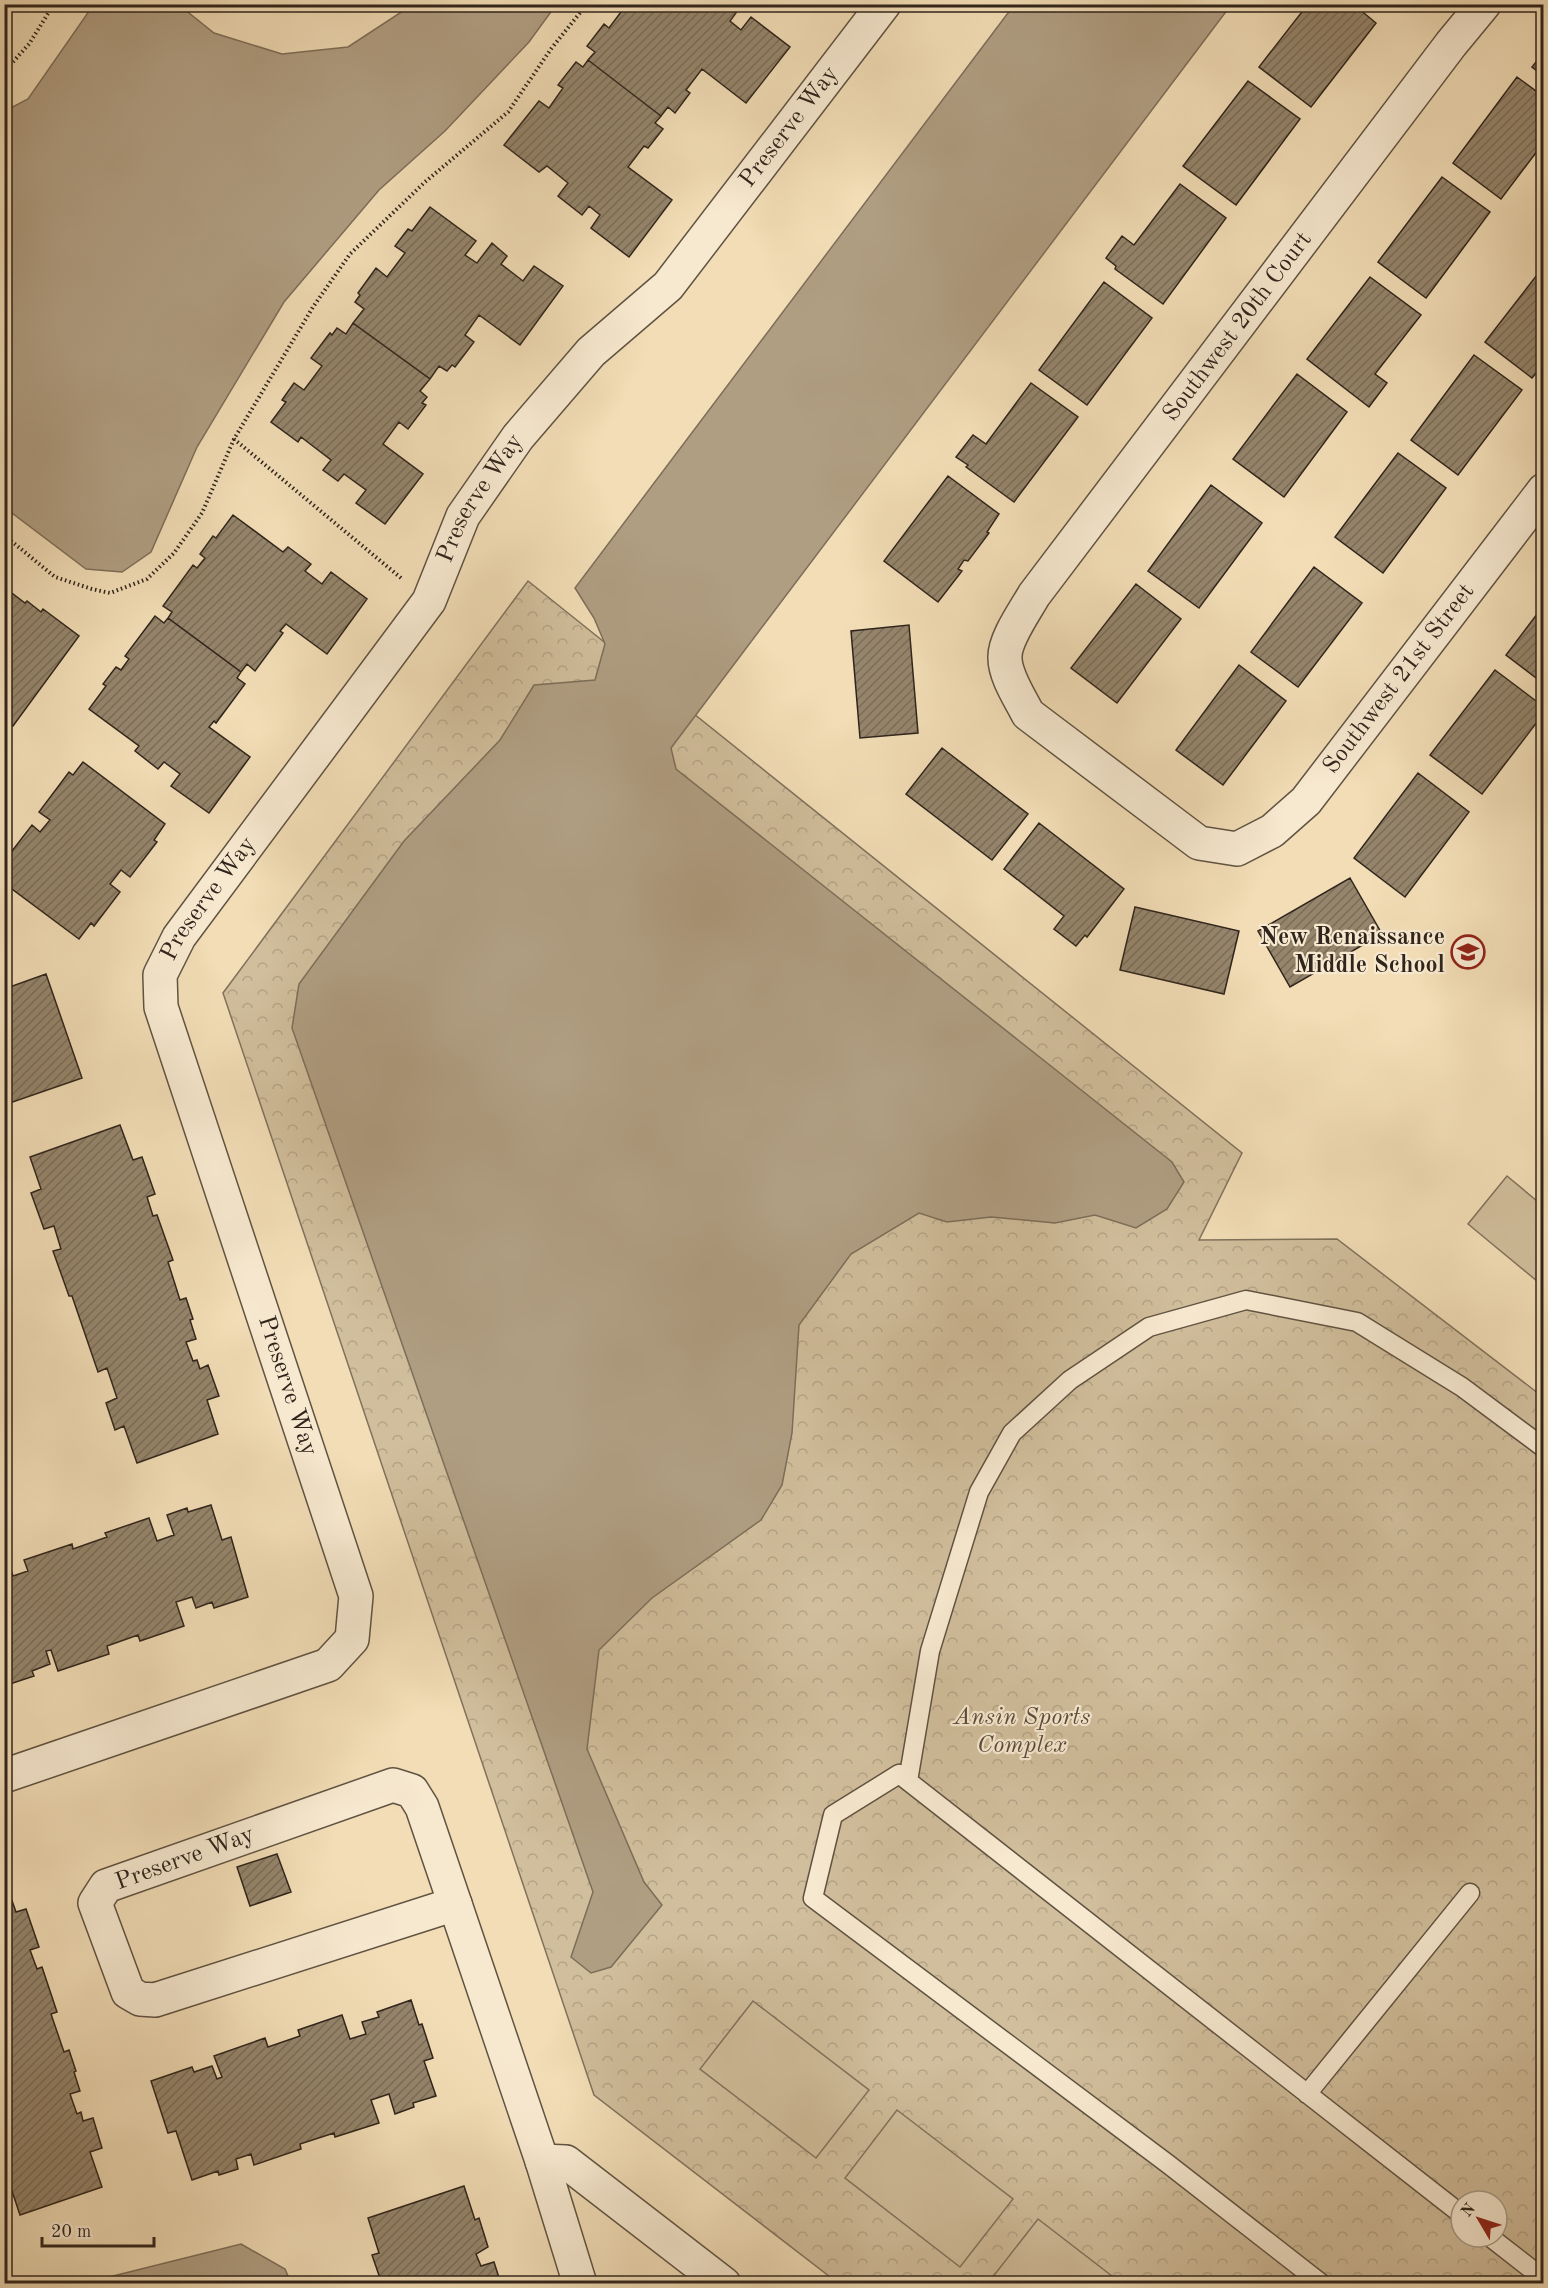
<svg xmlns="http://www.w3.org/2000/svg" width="1548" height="2288" viewBox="0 0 1548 2288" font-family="'Old Standard TT',serif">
	<defs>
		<pattern id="park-crowns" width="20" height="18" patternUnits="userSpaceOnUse" patternTransform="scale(1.5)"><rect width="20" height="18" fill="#d1be9c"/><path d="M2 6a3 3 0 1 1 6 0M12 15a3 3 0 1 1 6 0" fill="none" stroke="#b4a386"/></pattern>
		<pattern id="building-hatch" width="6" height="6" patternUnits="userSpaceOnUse" patternTransform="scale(1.5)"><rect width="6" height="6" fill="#95856c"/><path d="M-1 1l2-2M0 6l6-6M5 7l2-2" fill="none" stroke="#7a6d58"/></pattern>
	</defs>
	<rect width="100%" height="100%" fill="#f2ddb6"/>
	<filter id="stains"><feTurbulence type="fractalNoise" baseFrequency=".00333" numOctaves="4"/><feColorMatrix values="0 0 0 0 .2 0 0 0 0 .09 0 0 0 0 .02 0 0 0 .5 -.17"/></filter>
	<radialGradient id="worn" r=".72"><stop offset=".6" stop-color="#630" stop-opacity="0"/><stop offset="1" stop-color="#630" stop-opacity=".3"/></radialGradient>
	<!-- park -->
	<path fill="url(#park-crowns)" stroke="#80725c" stroke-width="1.5" fill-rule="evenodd" d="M528 581 1242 1153 1199 1240 1337 1239 1543 1397V2283H838L594 2095 223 993ZM1461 2201H1497V2237H1461Z"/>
	<!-- pitch -->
	<path fill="#d1be9c" stroke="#80725c" stroke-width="1.5" d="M1507 1176 1543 1206V1286L1468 1224Z
		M753 2001 869 2090 816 2158 700 2069Z
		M897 2110 1013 2199 960 2267 845 2178Z
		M1038 2219 1121 2283H988Z"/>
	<!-- water -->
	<path fill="#b09e82" stroke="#7d6e59" stroke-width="1.5" d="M94 4 179 5 214 33 282 54 348 47 412 5H556L529 42 445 131 379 190 284 302 197 447 151 552 122 572 86 569 4 507 5 111 28 99Z
		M1014 5H1231L671 748 676 769 1172 1162 1184 1182 1167 1209 1136 1228 1095 1215 1055 1223 991 1217 947 1222 919 1213 851 1254 799 1325 792 1433 782 1485 761 1520 652 1598 599 1650 587 1749 644 1882 662 1905 611 1967 591 1973 571 1957 593 1892 292 1028 299 984 404 841 500 740 534 685 595 680 605 644 594 618 575 588Z
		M241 2244 285 2269 291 2283H85Z"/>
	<!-- building -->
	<path fill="url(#building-hatch)" stroke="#30251c" stroke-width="1.5" d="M620 4H698L701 7 703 4H725L736 13 730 21 741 30 751 17 790 47 746 103 702 69 686 90 690 93 675 113 668 107 661 116 588 60 595 52 587 46 604 24 609 28 624 8Z
		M1302 4H1353L1376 23 1311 107 1259 67 1305 8Z
		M1544 52V76L1532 67Z
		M588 60 661 116 655 123 663 129 648 148 644 146 628 167 672 200 629 257 591 228 600 215 589 206 582 215 558 196 568 183 547 166 539 172 504 145 539 101 549 108 563 88 558 85 576 62 583 67Z
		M1517 77 1544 97V142L1501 199 1453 163Z
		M1248 81 1300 119 1236 205 1183 166Z
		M1442 177 1490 212 1426 298 1378 262Z
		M1180 184 1226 218 1163 304 1115 269 1116 266 1106 258 1122 236 1134 245Z
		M430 207 476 241 465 255 477 263 492 243 507 256 501 264 523 281 534 266 563 286 520 345 479 315 465 335 474 342 455 367 452 365 447 371 439 366 430 379 353 323 364 309 355 302 360 295 358 293 376 268 387 277 405 253 395 246 408 229 412 231Z
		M1544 266V364L1532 378 1485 342Z
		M1370 277 1421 315 1375 374 1387 383 1369 407 1307 359Z
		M1104 282 1152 318 1087 405 1039 370Z
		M353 323 430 379 420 391 427 397 422 403 426 405 408 429 399 422 383 444 423 474 385 524 356 503 366 490 344 474 338 481 323 470 331 460 301 437 298 442 271 422 286 402 282 400 294 383 304 390 322 366 311 358 330 333 332 335 337 328 346 334Z
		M1474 355 1522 390 1458 475 1411 440Z
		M1297 374 1347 412 1284 497 1233 459Z
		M1031 383 1078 417 1014 502 966 467 968 465 956 457 973 435 986 444Z
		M1398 453 1446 488 1383 573 1335 537Z
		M948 476 999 514 987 532 989 533 968 561 964 560 958 569 962 571 938 602 884 561Z
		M1211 485 1262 523 1199 608 1148 571Z
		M233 515 283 552 288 547 311 564 305 571 322 584 331 572 367 599 327 654 286 624 280 631 283 633 255 671 247 664 241 672 168 618 172 612 163 606 193 565 197 568 205 558 200 554 213 536 216 538Z
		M1314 567 1362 603 1298 687 1251 652Z
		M4 583 10 587 8 590 25 603 27 601 41 612 43 609 79 636 13 726 4 720Z
		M1136 584 1181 619 1117 703 1071 668Z
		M1544 605V684L1506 655Z
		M155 616 164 623 168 618 241 672 237 678 245 684 216 723 214 721 209 727 250 757 209 813 171 786 180 774 164 762 158 769 135 751 139 746 89 709 106 686 103 684 116 667 121 670 129 659 125 656Z
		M909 625 918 733 860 738 851 631Z
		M1239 665 1286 701 1223 785 1176 750Z
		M1495 670 1544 707V713L1482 794 1430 755Z
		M942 748 1028 814 992 860 906 794Z
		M83 762 165 824 154 840 157 842 130 877 121 870 110 884 120 892 94 926 91 923 79 939 4 883V871L10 864 5 860 32 825 40 832 50 820 39 812 69 772 73 775Z
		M1418 773 1469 812 1405 897 1354 858Z
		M1039 823 1124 889 1087 937 1085 935 1076 946 1054 929 1064 916 1004 869Z
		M1350 878 1382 934 1290 987 1258 931Z
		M1135 907 1239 931 1224 994 1120 970Z
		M46 974 82 1078 4 1105V989Z
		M120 1125 133 1160 142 1157 155 1194 147 1197 153 1216 157 1215 173 1260 168 1262 180 1300 186 1298 193 1319 190 1320 196 1339 186 1342 193 1361 197 1360 200 1369 208 1365 219 1396 207 1400 218 1434 137 1463 124 1426 115 1430 106 1403 117 1398 107 1368 98 1372 72 1296H69L53 1251 61 1249 54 1226 44 1229 31 1193 41 1189 30 1157Z
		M4 1447 11 1466 4 1468Z
		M4 1488 10 1505 4 1507Z
		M211 1505 222 1540 231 1537 248 1597 214 1608 212 1602 196 1608 192 1597 176 1602 184 1626 140 1641 138 1635 107 1646 109 1654 58 1671 51 1650 46 1651 50 1664 32 1671 34 1676 4 1686V1569L10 1567 13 1576 28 1571 24 1560 72 1544 73 1549 107 1537 105 1533 149 1518 157 1541 174 1535 167 1515 187 1508 188 1512Z
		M277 1854 291 1892 250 1906 237 1867Z
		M4 1878 16 1912 26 1909 39 1947 30 1950 37 1969 42 1967 57 2012 51 2014 64 2052 69 2050 76 2071 74 2072 80 2091 70 2094 77 2114 81 2112 83 2121 93 2118 102 2148 90 2152 102 2187 20 2215 8 2179 4 2180Z
		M411 2000 419 2025 422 2024 433 2058 424 2061 436 2096 413 2103 414 2107 395 2114 389 2094 371 2100 379 2123 335 2137 334 2133 300 2144 301 2149 254 2165 251 2154 236 2159 238 2169 219 2175 218 2171 192 2180 176 2131 168 2133 151 2081 192 2067 194 2072 212 2066 217 2079 222 2077 214 2056 265 2038 268 2047 300 2036 298 2030 342 2015 350 2039 366 2034 362 2022 379 2017 377 2012Z
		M464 2186 475 2220 479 2218 488 2247 476 2254 481 2266 494 2262 501 2284H395L394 2281 382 2284 372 2255 379 2253 368 2218Z"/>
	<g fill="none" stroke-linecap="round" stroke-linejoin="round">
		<defs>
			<path id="lane" d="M908 1781 930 1651 979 1492 1012 1433 1070 1380 1149 1327 1246 1300 1357 1322 1462 1387 1544 1448
				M1307 2094 1470 1893
				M1490 2237 1544 2279
				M1322 2284 1168 2164 813 1898 833 1815 899 1774 1461 2214"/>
			<g id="street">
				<path id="s1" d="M1484 4 1451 44 1034 595C1025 611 1004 640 1005 658 1005 676 1020 698 1028 714L1199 843 1237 849 1272 831 1306 801 1544 490"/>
				<path id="s2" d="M4 1776 328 1665 352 1639 356 1596 161 1007 160 975 179 937 429 601 463 516 518 437 591 352 668 286 884 4"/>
				<path d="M393 1785 412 1791 422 1807 455 1904 155 2000 140 1999 128 1992 95 1903 106 1886Z"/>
				<path d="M455 1904 542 2161 580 2284"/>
				<path d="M542 2161 566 2162 724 2284"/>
			</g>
		</defs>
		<!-- lane casing -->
		<use href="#lane" stroke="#605342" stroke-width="21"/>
		<!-- street casing -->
		<use href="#street" stroke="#605342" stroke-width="36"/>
		<!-- path -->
		<path stroke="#30251c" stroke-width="4" stroke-dasharray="1.5 3" stroke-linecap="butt" d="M4 72 29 44 54 4
			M4 535 55 577 92 589 110 593 147 579 174 553 202 513 234 439
			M401 578 234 439 313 307 350 254 425 182 508 112 551 49 587 4"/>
		<!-- lane -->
		<use href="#lane" stroke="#f7e9d0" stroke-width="18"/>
		<!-- street -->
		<use href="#street" stroke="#f7e9d0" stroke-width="33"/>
	</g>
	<!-- icons -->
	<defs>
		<symbol id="school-ring" viewBox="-11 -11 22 22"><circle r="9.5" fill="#f7e9d0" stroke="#8f2418" stroke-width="1.5"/><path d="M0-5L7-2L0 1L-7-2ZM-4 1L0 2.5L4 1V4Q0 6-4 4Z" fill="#8f2418"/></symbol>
	</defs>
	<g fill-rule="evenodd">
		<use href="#school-ring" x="1449" y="933" width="38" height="38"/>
	</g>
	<g text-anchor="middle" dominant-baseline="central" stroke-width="4.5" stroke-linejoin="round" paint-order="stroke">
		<!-- street labels -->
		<g font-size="24" fill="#30251c" stroke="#f7e9d0">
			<text stroke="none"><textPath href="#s2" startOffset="2136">Preserve Way</textPath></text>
			<text transform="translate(1238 327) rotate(-53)">Southwest 20th Court</text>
			<text stroke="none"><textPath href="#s2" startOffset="1650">Preserve Way</textPath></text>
			<text stroke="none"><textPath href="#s1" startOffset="1365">Southwest 21st Street</textPath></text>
			<text stroke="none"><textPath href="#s2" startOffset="1164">Preserve Way</textPath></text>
			<text transform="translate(287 1386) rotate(72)">Preserve Way</text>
			<text transform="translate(185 1859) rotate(-20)">Preserve Way</text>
		</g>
		<!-- poi labels -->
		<g font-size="24" font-weight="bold" fill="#30251c" stroke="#f7e9d0" text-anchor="end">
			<text x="1445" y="938">New Renaissance<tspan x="1445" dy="28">Middle School</tspan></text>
		</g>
		<!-- park labels -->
		<g font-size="24" font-style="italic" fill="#584b3c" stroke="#f7e9d0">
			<text x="1022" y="1718">Ansin Sports<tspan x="1022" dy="28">Complex</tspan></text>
		</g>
	</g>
	<!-- margin -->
	<rect width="1548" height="2288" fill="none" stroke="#f2ddb6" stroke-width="24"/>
	<rect x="6" y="6" width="1536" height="2276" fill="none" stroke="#30251c" stroke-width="3"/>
	<rect x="12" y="12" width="1524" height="2264" fill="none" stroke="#30251c" stroke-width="1.5"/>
	<!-- north arrow -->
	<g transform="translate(1479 2219) rotate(309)"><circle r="28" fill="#f7e9d0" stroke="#a79b88" stroke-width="1.5"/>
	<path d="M0-4.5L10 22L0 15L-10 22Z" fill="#8f2418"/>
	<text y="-9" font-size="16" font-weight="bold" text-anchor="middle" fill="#30251c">N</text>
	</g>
	<!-- scale -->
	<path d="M42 2237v9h112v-9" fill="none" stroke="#30251c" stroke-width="3"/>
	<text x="51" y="2237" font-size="18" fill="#30251c" stroke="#f7e9d0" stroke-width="4.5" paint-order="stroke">20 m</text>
	<rect width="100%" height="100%" filter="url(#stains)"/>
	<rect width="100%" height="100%" fill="url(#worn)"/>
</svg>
